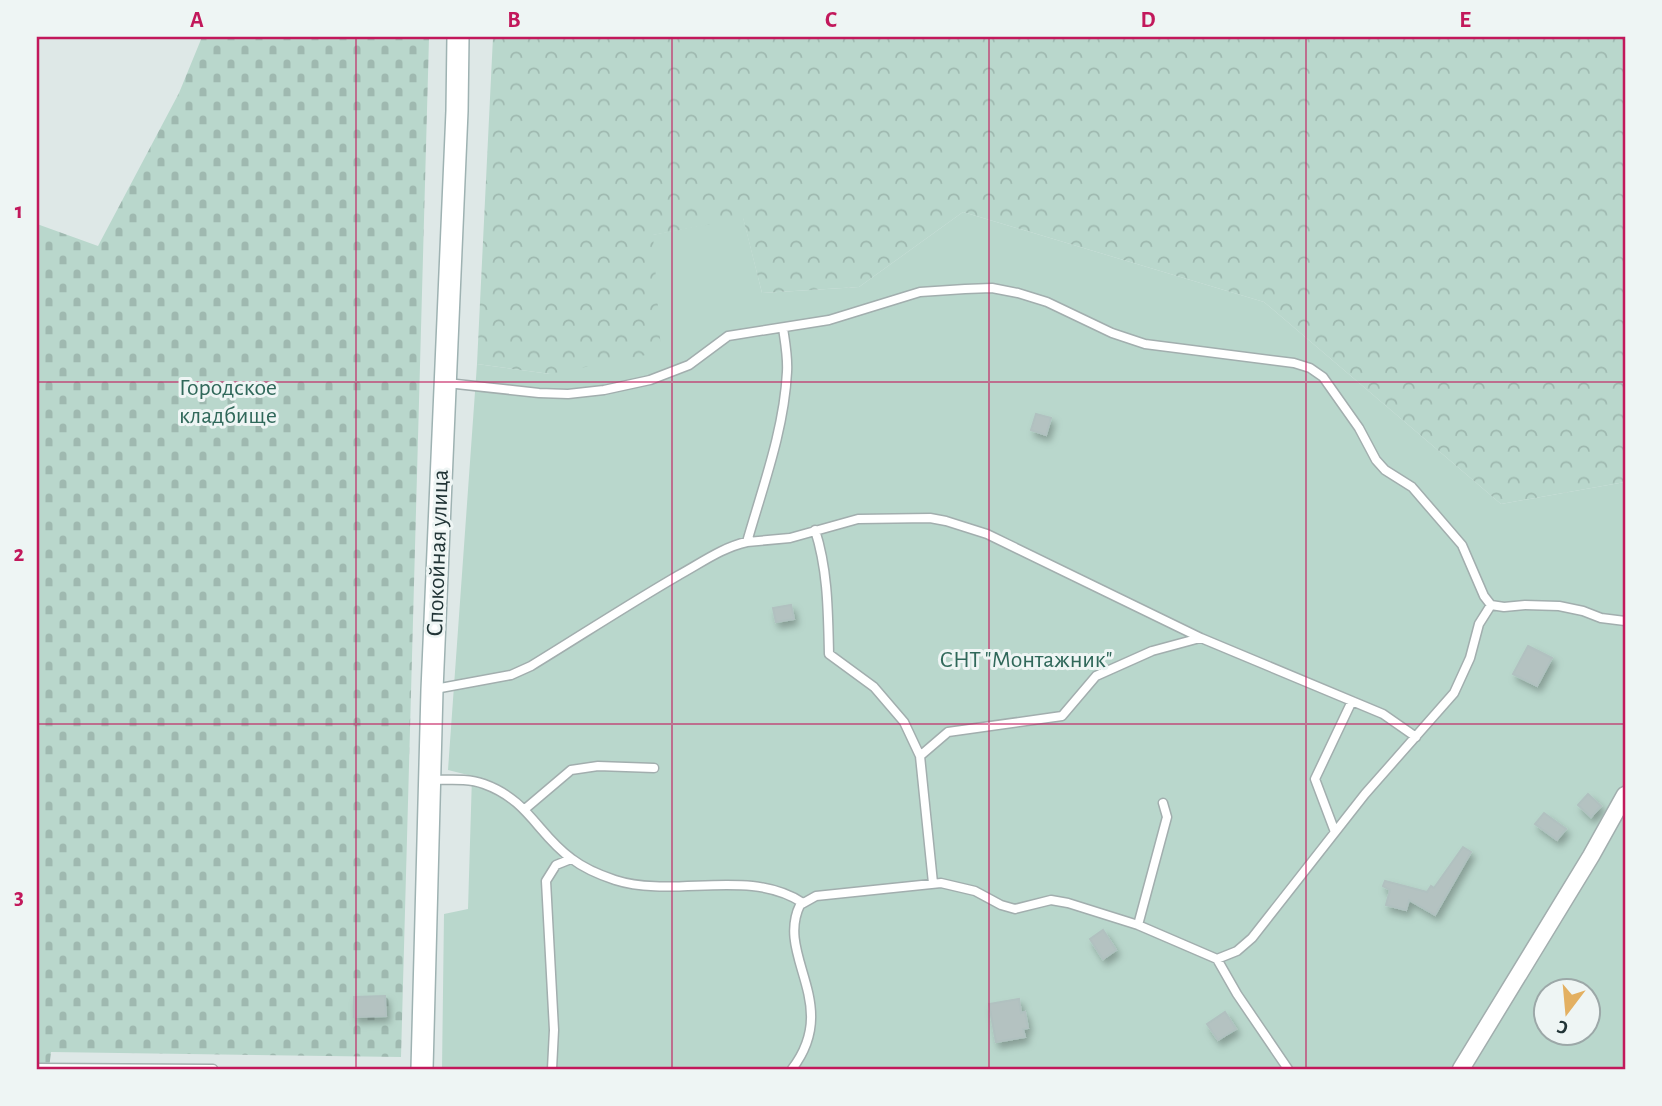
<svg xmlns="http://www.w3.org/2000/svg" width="1662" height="1106" viewBox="0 0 1662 1106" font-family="'Alegreya Sans',sans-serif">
	<defs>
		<pattern id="forest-crowns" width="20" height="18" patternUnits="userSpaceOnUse" patternTransform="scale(1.75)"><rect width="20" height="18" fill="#b9d7cc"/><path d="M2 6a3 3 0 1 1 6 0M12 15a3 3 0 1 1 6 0" fill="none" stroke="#9fb9b0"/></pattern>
		<pattern id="cemetery-stones" width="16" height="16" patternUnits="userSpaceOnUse" patternTransform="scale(1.75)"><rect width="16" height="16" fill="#b9d7cc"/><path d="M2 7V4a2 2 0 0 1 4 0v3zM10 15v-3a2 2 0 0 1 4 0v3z" fill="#9fb9b0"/></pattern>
		<filter id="shadow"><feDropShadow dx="3.5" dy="5.5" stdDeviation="3.5" flood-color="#0004"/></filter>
	</defs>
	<rect width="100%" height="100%" fill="#dee8e7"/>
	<!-- green -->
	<path fill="#b9d7cc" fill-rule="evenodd" d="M963 212 1264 302 1501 504 1625 482V1069H442L444 914 468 909 472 776 448 770 477 364 550 374 652 235 743 217 762 293 859 287ZM1546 990H1588V1032H1546Z"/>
	<!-- forest -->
	<path fill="url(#forest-crowns)" d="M493 37H1625V482L1501 504 1264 302 963 212 859 287 762 293 743 218 653 235 661 352 550 374 477 364Z"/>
	<!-- cemetery -->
	<path fill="url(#cemetery-stones)" d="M202 37 429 38 401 1057 51 1052 49 1069H37V224L98 246 179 93Z"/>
	<!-- building -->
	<path fill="#b4c2c1" stroke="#b1c1c0" stroke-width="2" filter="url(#shadow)" d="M1036 414 1051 418 1046 435 1031 430Z
		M791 605 794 619 776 622 773 608Z
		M1528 646 1552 658 1537 686 1513 674Z
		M1588 794 1601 806 1591 817 1578 805Z
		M1544 813 1566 829 1557 840 1535 824Z
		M1463 847 1471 852 1435 915 1409 900 1406 910 1386 905 1390 890 1383 886 1385 881 1427 892 1431 886 1434 888Z
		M1103 930 1116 950 1103 959 1090 939Z
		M385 996 386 1016 354 1017V997Z
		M1019 999 1021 1013 1025 1012 1028 1028 1023 1029 1025 1037 996 1042 989 1004Z
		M1225 1012 1236 1029 1218 1040 1207 1024Z"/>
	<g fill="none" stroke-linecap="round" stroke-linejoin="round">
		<defs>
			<path id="lane" d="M447 383 539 393 568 394 604 390 650 380 689 365 728 336 829 320 920 292 965 289 992 288 1018 293 1047 302 1112 333 1145 344 1294 363 1310 368 1323 377 1359 428 1376 460 1385 470 1412 487 1462 545 1484 596 1491 605 1504 607 1525 605 1559 606 1583 611 1601 618 1625 621
				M815 530C828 570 828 612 829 654L874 687 904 722 920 756 933 883
				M747 542 790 538 858 519 930 518 946 521 987 534 1201 638 1383 714 1416 737
				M435 689 511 675 531 666C580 636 629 604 679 575 701 563 723 547 747 542 763 486 784 430 787 372 788 357 785 342 783 328
				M920 756 948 732 1062 716 1096 676 1152 651 1200 638
				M432 780C449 780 468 778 484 784 529 800 538 835 572 859 585 869 600 875 615 880 674 899 749 867 803 903
				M525 809 571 770 598 766 654 768
				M1335 832 1315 779 1352 701
				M1138 925 1167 817 1163 803
				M1217 959 1237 994 1288 1069
				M37 1068 213 1069
				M552 1069 554 1030 546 881 556 865 571 859
				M792 1069C842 1004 775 956 800 905L816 896 941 883 975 891 1001 905 1015 909 1051 900 1068 903 1138 925 1217 959 1237 951 1252 938 1365 794 1454 693 1470 658 1479 624 1491 605"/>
			<path id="street" d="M1461 1069 1591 856 1625 795"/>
			<path id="secondary" d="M422 1069 432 690 457 111 458 37"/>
		</defs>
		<!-- lane casing -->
		<use href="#lane" stroke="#a2aeae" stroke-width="11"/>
		<!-- street casing -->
		<use href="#street" stroke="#a2aeae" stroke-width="19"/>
		<!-- secondary casing -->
		<use href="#secondary" stroke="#9eb2b2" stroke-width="24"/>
		<!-- lane -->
		<use href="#lane" stroke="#fff" stroke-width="8"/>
		<!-- street -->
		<use href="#street" stroke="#fff" stroke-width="16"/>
		<!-- secondary -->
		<use href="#secondary" stroke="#fff" stroke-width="21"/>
	</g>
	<!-- grid -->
	<path fill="none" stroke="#c2185b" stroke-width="2" stroke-opacity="0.55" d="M356 37V1069M672 37V1069M989 37V1069M1306 37V1069M37 382H1625M37 724H1625"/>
	<g text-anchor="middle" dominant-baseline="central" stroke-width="6" stroke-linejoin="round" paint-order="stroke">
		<!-- park labels -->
		<g font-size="24" fill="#30685a" stroke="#eef5f4">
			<text x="228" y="388">Городское<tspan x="228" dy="28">кладбище</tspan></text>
			<text x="1026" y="660">СНТ "Монтажник"</text>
		</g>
		<!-- street labels -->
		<g font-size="24" fill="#213436" stroke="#eef5f4">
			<text transform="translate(438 553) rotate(-88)">Спокойная улица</text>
		</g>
	</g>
	<!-- border -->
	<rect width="1662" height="1106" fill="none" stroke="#eef5f4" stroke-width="77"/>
	<!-- north arrow -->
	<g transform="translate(1567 1012) rotate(196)"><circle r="33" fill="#eef5f4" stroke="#9ca8a8" stroke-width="2"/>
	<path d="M0-5L12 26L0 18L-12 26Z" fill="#e3b061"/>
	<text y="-10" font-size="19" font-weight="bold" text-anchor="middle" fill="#213436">С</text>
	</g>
	<rect x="38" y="38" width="1586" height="1030" fill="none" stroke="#c2185b" stroke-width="2.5"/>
	<g font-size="23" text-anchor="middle" font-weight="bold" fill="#c2185b">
		<text x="197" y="27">A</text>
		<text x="514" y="27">B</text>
		<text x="831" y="27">C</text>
		<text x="1148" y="27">D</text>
		<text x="1465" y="27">E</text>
		<text x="19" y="218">1</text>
		<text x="19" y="561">2</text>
		<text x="19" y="904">3</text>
	</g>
</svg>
